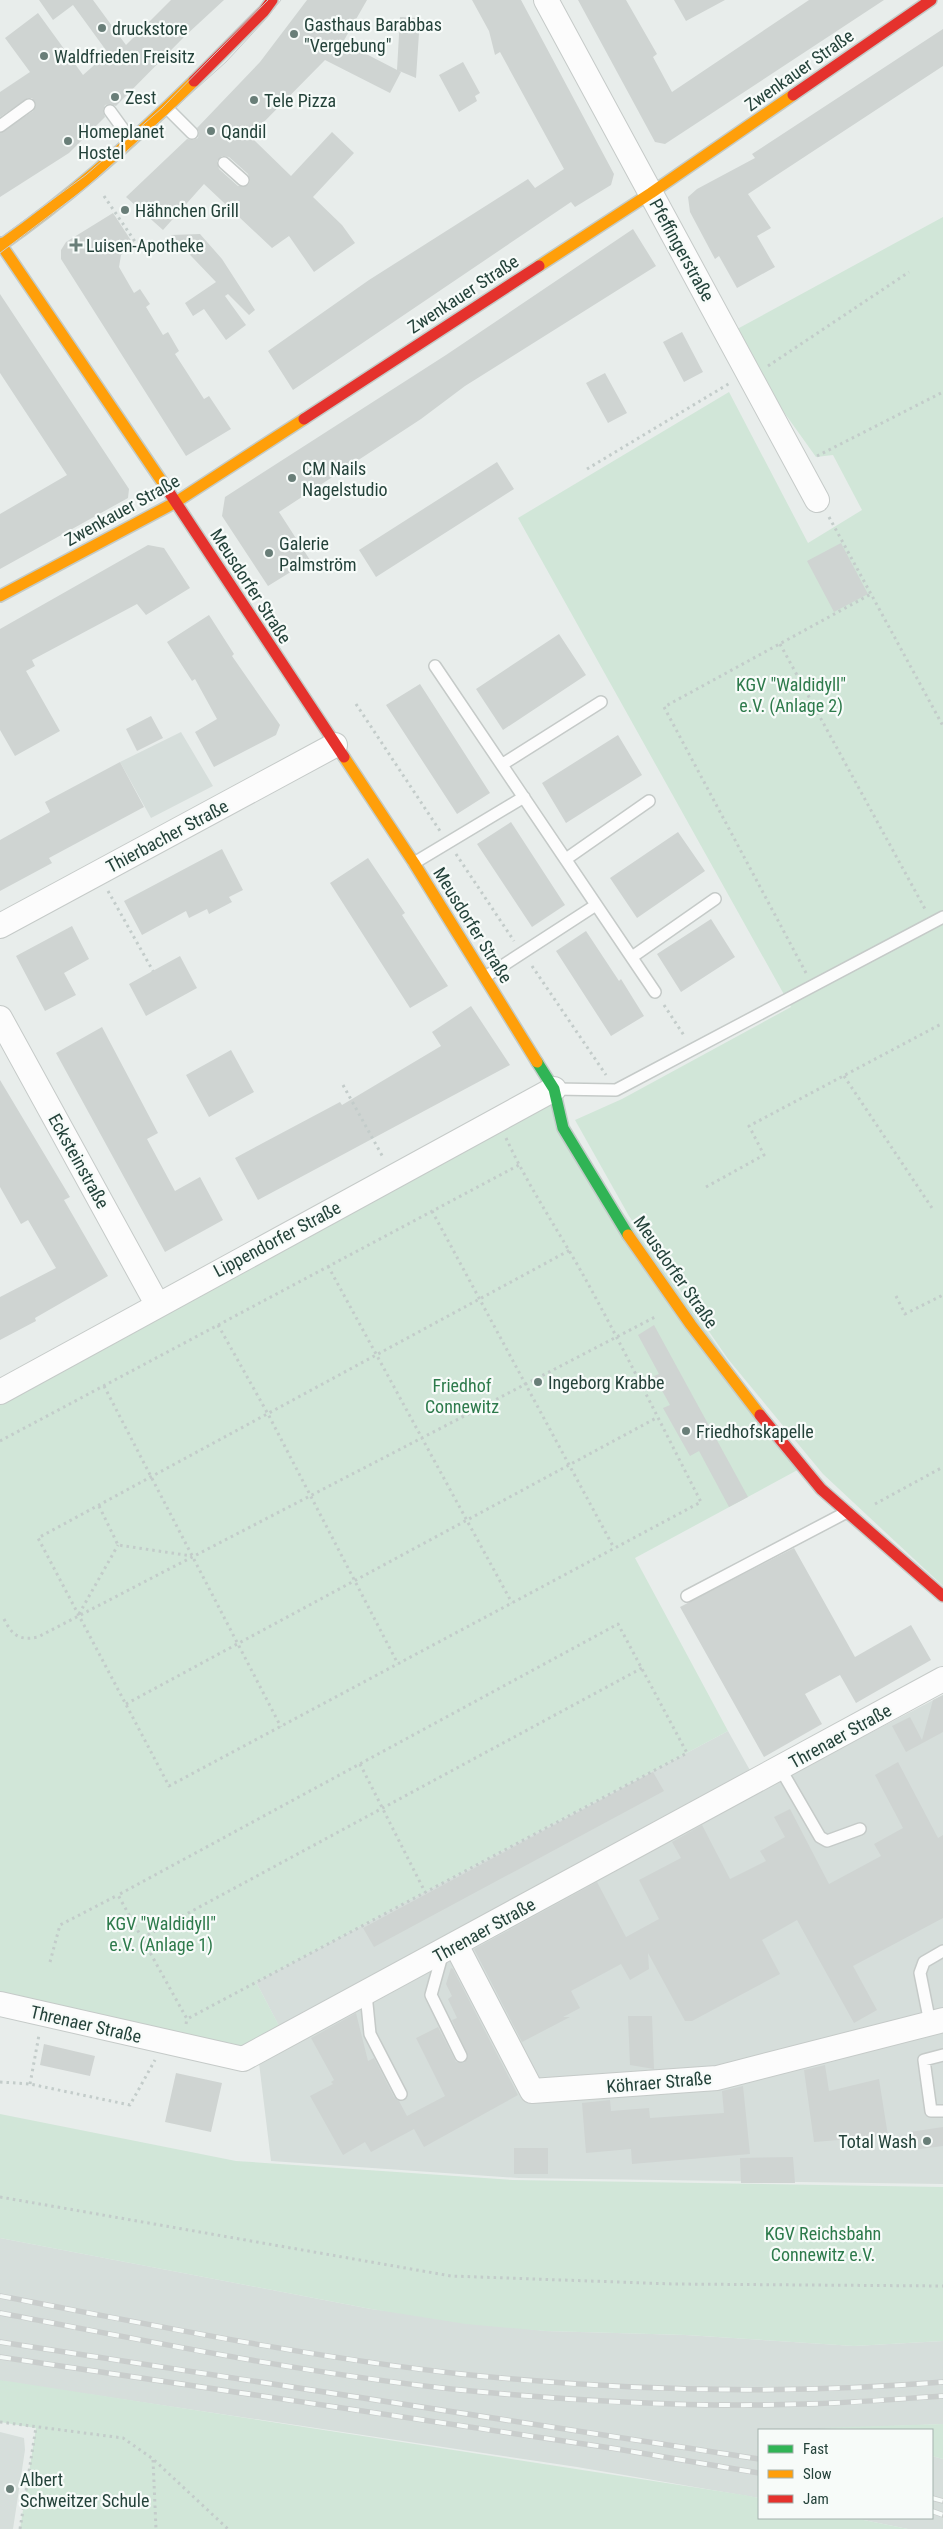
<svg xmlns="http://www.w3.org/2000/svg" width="943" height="2529" viewBox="0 0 943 2529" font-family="'Roboto Condensed',sans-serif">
	<rect width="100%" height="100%" fill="#e8edeb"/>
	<!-- built -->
	<path fill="#d6dedb" d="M181 732 213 786 151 818 120 762Z
		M943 1695V2184L519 2178 271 2161 259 2063 290 2047 256 1982 728 1731 761 1790Z
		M0 2238 371 2309 545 2331 686 2335 854 2346 943 2341V2424L819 2429 825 2430H759V2498L577 2467 0 2381Z
		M0 2432 24 2438 25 2450 13 2529H0Z
		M932 2456 943 2459V2529H908L854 2518H932Z"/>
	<!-- green -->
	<path fill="#d1e6d8" d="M943 217V1586L823 1474 728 1359 629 1216 575 1120 622 1099 791 1007 518 518 729 392 808 543 862 510 833 455 816 457 728 334Z
		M554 1089 563 1128 803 1467 635 1558 728 1731 256 1982 285 2037 243 2059 0 2004V1392Z
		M0 2114 236 2161 513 2180 943 2187V2341L854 2346 686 2335 545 2331 466 2324 371 2309 0 2238Z
		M0 2380 744 2495 759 2498V2518H854L908 2529H20L36 2428 0 2422Z
		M943 2424V2459L932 2456V2430L817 2428Z"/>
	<!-- building -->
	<path fill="#cfd4d2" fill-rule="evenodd" d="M39 0H93L126 45 171 0H224L185 36 116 106 110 104 105 105 103 111 105 117 69 153 0 197V133L33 111 36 105 32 98H28L0 117V92L30 72 5 38 38 13 83 75 108 53 73 5 53 20Z
		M307 0H367L343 42 401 72 390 93 325 60 250 136 291 176 332 132 354 153 313 197 342 225 355 243 314 272 289 236 272 248 204 184 163 230 126 197 187 139 193 140 198 138 199 132 197 128 260 62ZM222 156 229 157 248 174 250 181 248 185 238 186 219 169 217 161Z
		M472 0H521L614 174 611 185 575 207 571 202 293 390 268 351 369 280 528 179 535 188 564 169 500 52 495 55 489 31Z
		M578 0H626L657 54 653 57 672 92 809 0H884L665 144 655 142Z
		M674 0H725L686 21Z
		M400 17 420 18 416 78 397 70Z
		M943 29V66L748 194 771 228 757 236 775 267 737 288 719 256 715 259 690 212 688 197 697 189 755 158 752 154Z
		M463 62 480 93 475 96 477 101 459 112 439 75Z
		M113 213 134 245 121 255 119 267 134 293 140 289 150 304 146 307 163 335 168 332 179 351 175 354 186 371 204 399 209 396 231 429 186 456 61 259V250L66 242Z
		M633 229 656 266 465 386 421 419 279 512 310 560 268 586 222 516 225 497 446 355Z
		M200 234 222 259 255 310 249 315 228 294 225 296 246 325 226 340 204 309 193 316 185 303 216 282 171 235Z
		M0 294 129 489 128 498 0 569V514L67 475 0 373Z
		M682 332 703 372 684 382 663 342Z
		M605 373 627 413 608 423 586 383Z
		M497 462 514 489 376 577 359 550Z
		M841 543 868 594 834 612 807 561Z
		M148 545 164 548 190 588 146 615 137 604 32 660 35 666 26 671 60 731 15 756 0 730V629Z
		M209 615 234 654 232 656 280 725 276 735 214 767 195 732 217 719 195 679 192 681 167 642Z
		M559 634 586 675 503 730 476 689Z
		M420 684 490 793 457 814 386 705Z
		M151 716 163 738 137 751 126 729Z
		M618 735 642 775 566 823 542 783Z
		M120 762 144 807 49 858 52 863 0 891V840L50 812 45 802Z
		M511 822 565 905 532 927 477 844Z
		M678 832 705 871 637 918 610 878Z
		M222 849 243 890 229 897 232 902 209 914 207 909 189 918 186 911 142 935 124 901Z
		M368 858 405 913 402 915 448 986 410 1008 330 883Z
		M711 919 735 957 681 992 657 954Z
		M72 926 89 959 64 973 76 995 45 1011 16 956Z
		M586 931 619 981 621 979 644 1016 611 1036 556 951Z
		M180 956 197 988 146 1016 129 984Z
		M471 1006 510 1065 258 1200 235 1158 340 1102 342 1105 441 1046 432 1032Z
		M102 1027 158 1133 147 1139 175 1191 200 1177 223 1220 165 1252 56 1053Z
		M231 1050 254 1092 209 1117 186 1075Z
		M0 1080 70 1197 64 1200 108 1276 35 1318 36 1321 0 1340V1297L56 1268 28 1220 21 1224 0 1187Z
		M654 1325 748 1497 729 1507 699 1451 690 1456 663 1408 670 1405 654 1376 659 1374 638 1335Z
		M794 1548 855 1657 911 1625 931 1660 856 1703 840 1675 805 1694 822 1724 764 1757 680 1607Z
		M943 1695V1732L906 1752 892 1726 910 1717 922 1740 933 1700Z
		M898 1762 938 1838 943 1835V1918L853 1966 877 2010 854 2023 797 1920 762 1940 780 1974 692 2021H685L648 1953 649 1969 630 1980 621 1964 571 1991 580 2008 563 2017H570L522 2042 474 1949 597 1882 626 1937 659 1919 639 1880 681 1858 672 1842 702 1825 730 1879 766 1861 760 1851 785 1837 774 1817 790 1809 829 1884 881 1856 874 1844 903 1828 875 1775Z
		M653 1772 664 1791 374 1947 363 1928Z
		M451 1968 453 1969 518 2095 424 2147 414 2129 371 2152 365 2142 343 2155 310 2096 333 2084 331 2082 334 2080 311 2038 356 2013 368 2061 374 2058 394 2097 399 2101 407 2116 445 2096 416 2038 438 2027 456 2062 464 2063 468 2057 452 2020 457 2018 448 1999 452 1996 446 1984Z
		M628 2016H652L654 2069 630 2065Z
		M44 2044 95 2056 90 2076 40 2065Z
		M825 2065 829 2091 879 2079 888 2136 814 2142 804 2070Z
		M176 2073 222 2083 211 2132 165 2122Z
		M743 2086 750 2154 632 2164 631 2149 586 2153 582 2103 610 2100 611 2111 649 2108 650 2118 724 2113 722 2091Z
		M943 2127V2146L912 2150 910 2132Z
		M514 2148H548V2174H514Z
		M793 2157 795 2183H741L740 2158Z"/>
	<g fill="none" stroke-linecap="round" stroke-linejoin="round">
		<defs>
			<path id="lane" d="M167 108 192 133
				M110 111 131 140
				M0 126 29 105
				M224 163 243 180
				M435 666 655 992
				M503 764 601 702
				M566 859 649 801
				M414 863 524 797
				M632 957 715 899
				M485 977 596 905
				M554 1089 616 1090 943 917
				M687 1596 847 1512
				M780 1768 820 1837 827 1841 860 1829
				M443 1952 431 1995 461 2056
				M366 1994 370 2034 401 2094
				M930 2023 920 1973 924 1962 943 1951
				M943 2055 924 2060 931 2111H943"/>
			<path id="street" d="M546 0 817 500
				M0 926 335 745
				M0 1018 157 1304
				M0 1392 554 1089
				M456 1945 532 2091 717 2078 943 2020
				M0 2004 243 2059 943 1679"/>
			<path id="fast" d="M537 1062 554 1089 563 1128 628 1235"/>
			<path id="slow" d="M0 243 165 486
				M0 246C70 197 133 141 194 81
				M539 266 651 193 793 95
				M0 596 176 502 304 419
				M344 757 414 863 537 1062
				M628 1235 691 1325 760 1415"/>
			<path id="jam" d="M194 81 264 11 272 0
				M793 95 931 0
				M304 419 539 266
				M165 486 344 757
				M760 1415 821 1489 943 1596"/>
		</defs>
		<!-- lane casing -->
		<use href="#lane" stroke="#c5cac8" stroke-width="14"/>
		<!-- street casing -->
		<use href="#street" stroke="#c5cac8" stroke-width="26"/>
		<!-- fast casing -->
		<use href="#fast" stroke="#c3cbc8" stroke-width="14"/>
		<!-- slow casing -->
		<use href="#slow" stroke="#c3cbc8" stroke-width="14"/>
		<!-- jam casing -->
		<use href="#jam" stroke="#c3cbc8" stroke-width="14"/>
		<!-- path -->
		<path stroke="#c3ccca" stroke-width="3" stroke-dasharray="2.5 4" stroke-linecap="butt" d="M104 196 136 243
			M768 366 909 272
			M817 456 943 392
			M587 469 730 383
			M829 517 943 726
			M780 644 925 909
			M356 704 440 831
			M456 854 514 941
			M108 891 153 971
			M532 966 606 1075
			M806 973 664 707 871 594
			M664 1005 685 1037
			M844 1076 934 1211
			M343 1085 384 1159
			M506 1138C529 1188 560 1233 586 1280 626 1353 663 1428 701 1502L169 1786 38 1538 570 1250
			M706 1187 764 1155 749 1126 943 1023
			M432 1211 614 1548
			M328 1266 512 1603
			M896 1296 905 1314 943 1295
			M218 1325 268 1414 398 1664
			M104 1386 281 1727
			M0 1441 519 1165
			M875 1504 943 1467
			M99 1506 118 1545 192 1556
			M79 1614 118 1545
			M4 1619C12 1635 19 1641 38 1637L657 1316
			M126 1704 658 1417
			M360 1764 425 1892
			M142 1938 642 1668
			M50 1962 60 1925 118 1895
			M186 2024 187 2019 118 1895 618 1624 687 1753 187 2019
			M0 2082 30 2084 130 2105 155 2060
			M30 2084 39 2035
			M0 2197 451 2276 673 2284 943 2286
			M0 2422 123 2438 153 2459 228 2529
			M153 2460 156 2529
			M20 2529 36 2427"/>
		<!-- lane -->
		<use href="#lane" stroke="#fcfcfc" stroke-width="11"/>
		<!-- street -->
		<use href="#street" stroke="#fcfcfc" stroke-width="24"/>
		<!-- fast -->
		<use href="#fast" stroke="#30b455" stroke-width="11"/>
		<!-- slow -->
		<use href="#slow" stroke="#ff9f0a" stroke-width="11"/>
		<!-- jam -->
		<use href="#jam" stroke="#e5322d" stroke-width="11"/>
		<!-- tram -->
		<path stroke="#c9cdcc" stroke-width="1" d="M0 238 86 175 162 108 268 0
			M0 253 86 188 118 159 226 62 264 21 281 0"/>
		<defs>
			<path id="rail" d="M0 2296C153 2325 307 2357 461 2374 621 2391 783 2395 943 2382
				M0 2313C153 2342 307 2374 461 2390 575 2401 690 2408 805 2404 851 2403 897 2399 943 2396
				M0 2342 759 2459
				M0 2357 611 2448 759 2473
				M932 2498 943 2501
				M932 2511 943 2515"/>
		</defs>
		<!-- rail casing -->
		<use href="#rail" stroke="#c9cdcc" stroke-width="5.5"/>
		<!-- rail -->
		<use href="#rail" stroke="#f7fbf9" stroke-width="4" stroke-dasharray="11" stroke-linecap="butt"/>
	</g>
	<!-- markers -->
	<g fill="#697e78" stroke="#f7fbf9" stroke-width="2">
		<circle cx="102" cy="28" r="5"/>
		<circle cx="294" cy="34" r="5"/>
		<circle cx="44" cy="56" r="5"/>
		<circle cx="115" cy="97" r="5"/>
		<circle cx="254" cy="100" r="5"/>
		<circle cx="211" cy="131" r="5"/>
		<circle cx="68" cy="141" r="5"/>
		<circle cx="125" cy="210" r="5"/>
		<path d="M73.5 237.5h5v5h5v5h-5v5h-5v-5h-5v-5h5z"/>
		<circle cx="292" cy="478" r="5"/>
		<circle cx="269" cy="553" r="5"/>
		<circle cx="538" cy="1382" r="5"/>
		<circle cx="686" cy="1431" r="5"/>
		<circle cx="927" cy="2141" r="5"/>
		<circle cx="10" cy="2489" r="5"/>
	</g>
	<g text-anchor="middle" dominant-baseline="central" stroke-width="4.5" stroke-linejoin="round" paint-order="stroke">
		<!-- poi labels -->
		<g font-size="18" fill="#24423a" stroke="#f7fbf9" text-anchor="start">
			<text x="304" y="24">Gasthaus Barabbas<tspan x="304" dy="21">"Vergebung"</tspan></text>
			<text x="112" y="28">druckstore</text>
			<text x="54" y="56">Waldfrieden Freisitz</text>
			<text x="125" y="97">Zest</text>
			<text x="264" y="100">Tele Pizza</text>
			<text x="78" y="131">Homeplanet<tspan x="78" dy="21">Hostel</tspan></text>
			<text x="221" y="131">Qandil</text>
			<text x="135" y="210">Hähnchen Grill</text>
			<text x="86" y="245">Luisen-Apotheke</text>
			<text x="302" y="468">CM Nails<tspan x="302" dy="21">Nagelstudio</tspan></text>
			<text x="279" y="543">Galerie<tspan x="279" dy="21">Palmström</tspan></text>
			<text x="548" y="1382">Ingeborg Krabbe</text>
			<text x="696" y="1431">Friedhofskapelle</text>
			<text x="917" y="2141" text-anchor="end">Total Wash</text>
			<text x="20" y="2479">Albert<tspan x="20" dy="21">Schweitzer Schule</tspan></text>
		</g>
		<!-- street labels -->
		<g font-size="18" fill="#24423a" stroke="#f7fbf9">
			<text transform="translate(799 70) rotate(-35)">Zwenkauer Straße</text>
			<text transform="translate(682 250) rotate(61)">Pfeffingerstraße</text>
			<text transform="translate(463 294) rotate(-33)">Zwenkauer Straße</text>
			<text transform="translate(122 510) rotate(-29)">Zwenkauer Straße</text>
			<text transform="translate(251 586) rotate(57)">Meusdorfer Straße</text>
			<text transform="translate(167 836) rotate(-28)">Thierbacher Straße</text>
			<text transform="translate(473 925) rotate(58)">Meusdorfer Straße</text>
			<text transform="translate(79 1161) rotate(61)">Ecksteinstraße</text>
			<text transform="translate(277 1239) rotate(-28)">Lippendorfer Straße</text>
			<text transform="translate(676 1272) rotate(55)">Meusdorfer Straße</text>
			<text transform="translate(840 1736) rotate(-29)">Threnaer Straße</text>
			<text transform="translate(484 1930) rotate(-29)">Threnaer Straße</text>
			<text transform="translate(86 2024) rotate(13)">Threnaer Straße</text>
			<text transform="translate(659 2082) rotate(-5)">Köhraer Straße</text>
		</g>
		<!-- park labels -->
		<g font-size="18" fill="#2d7a4b" stroke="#f7fbf9">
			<text x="791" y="684">KGV "Waldidyll"<tspan x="791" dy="21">e.V. (Anlage 2)</tspan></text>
			<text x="462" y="1385">Friedhof<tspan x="462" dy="21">Connewitz</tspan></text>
			<text x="161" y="1923">KGV "Waldidyll"<tspan x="161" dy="21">e.V. (Anlage 1)</tspan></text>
			<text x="823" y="2233">KGV Reichsbahn<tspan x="823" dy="21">Connewitz e.V.</tspan></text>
		</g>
	</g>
	<!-- legend -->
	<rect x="758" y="2429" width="175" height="90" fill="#f7fbf9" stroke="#a3b1ad"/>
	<rect x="768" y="2445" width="25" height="8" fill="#30b455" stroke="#a3b1ad"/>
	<text x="803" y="2454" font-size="15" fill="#24423a">Fast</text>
	<rect x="768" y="2470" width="25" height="8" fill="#ff9f0a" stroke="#a3b1ad"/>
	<text x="803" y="2479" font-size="15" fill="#24423a">Slow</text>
	<rect x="768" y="2495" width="25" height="8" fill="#e5322d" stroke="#a3b1ad"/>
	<text x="803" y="2504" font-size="15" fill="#24423a">Jam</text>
</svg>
